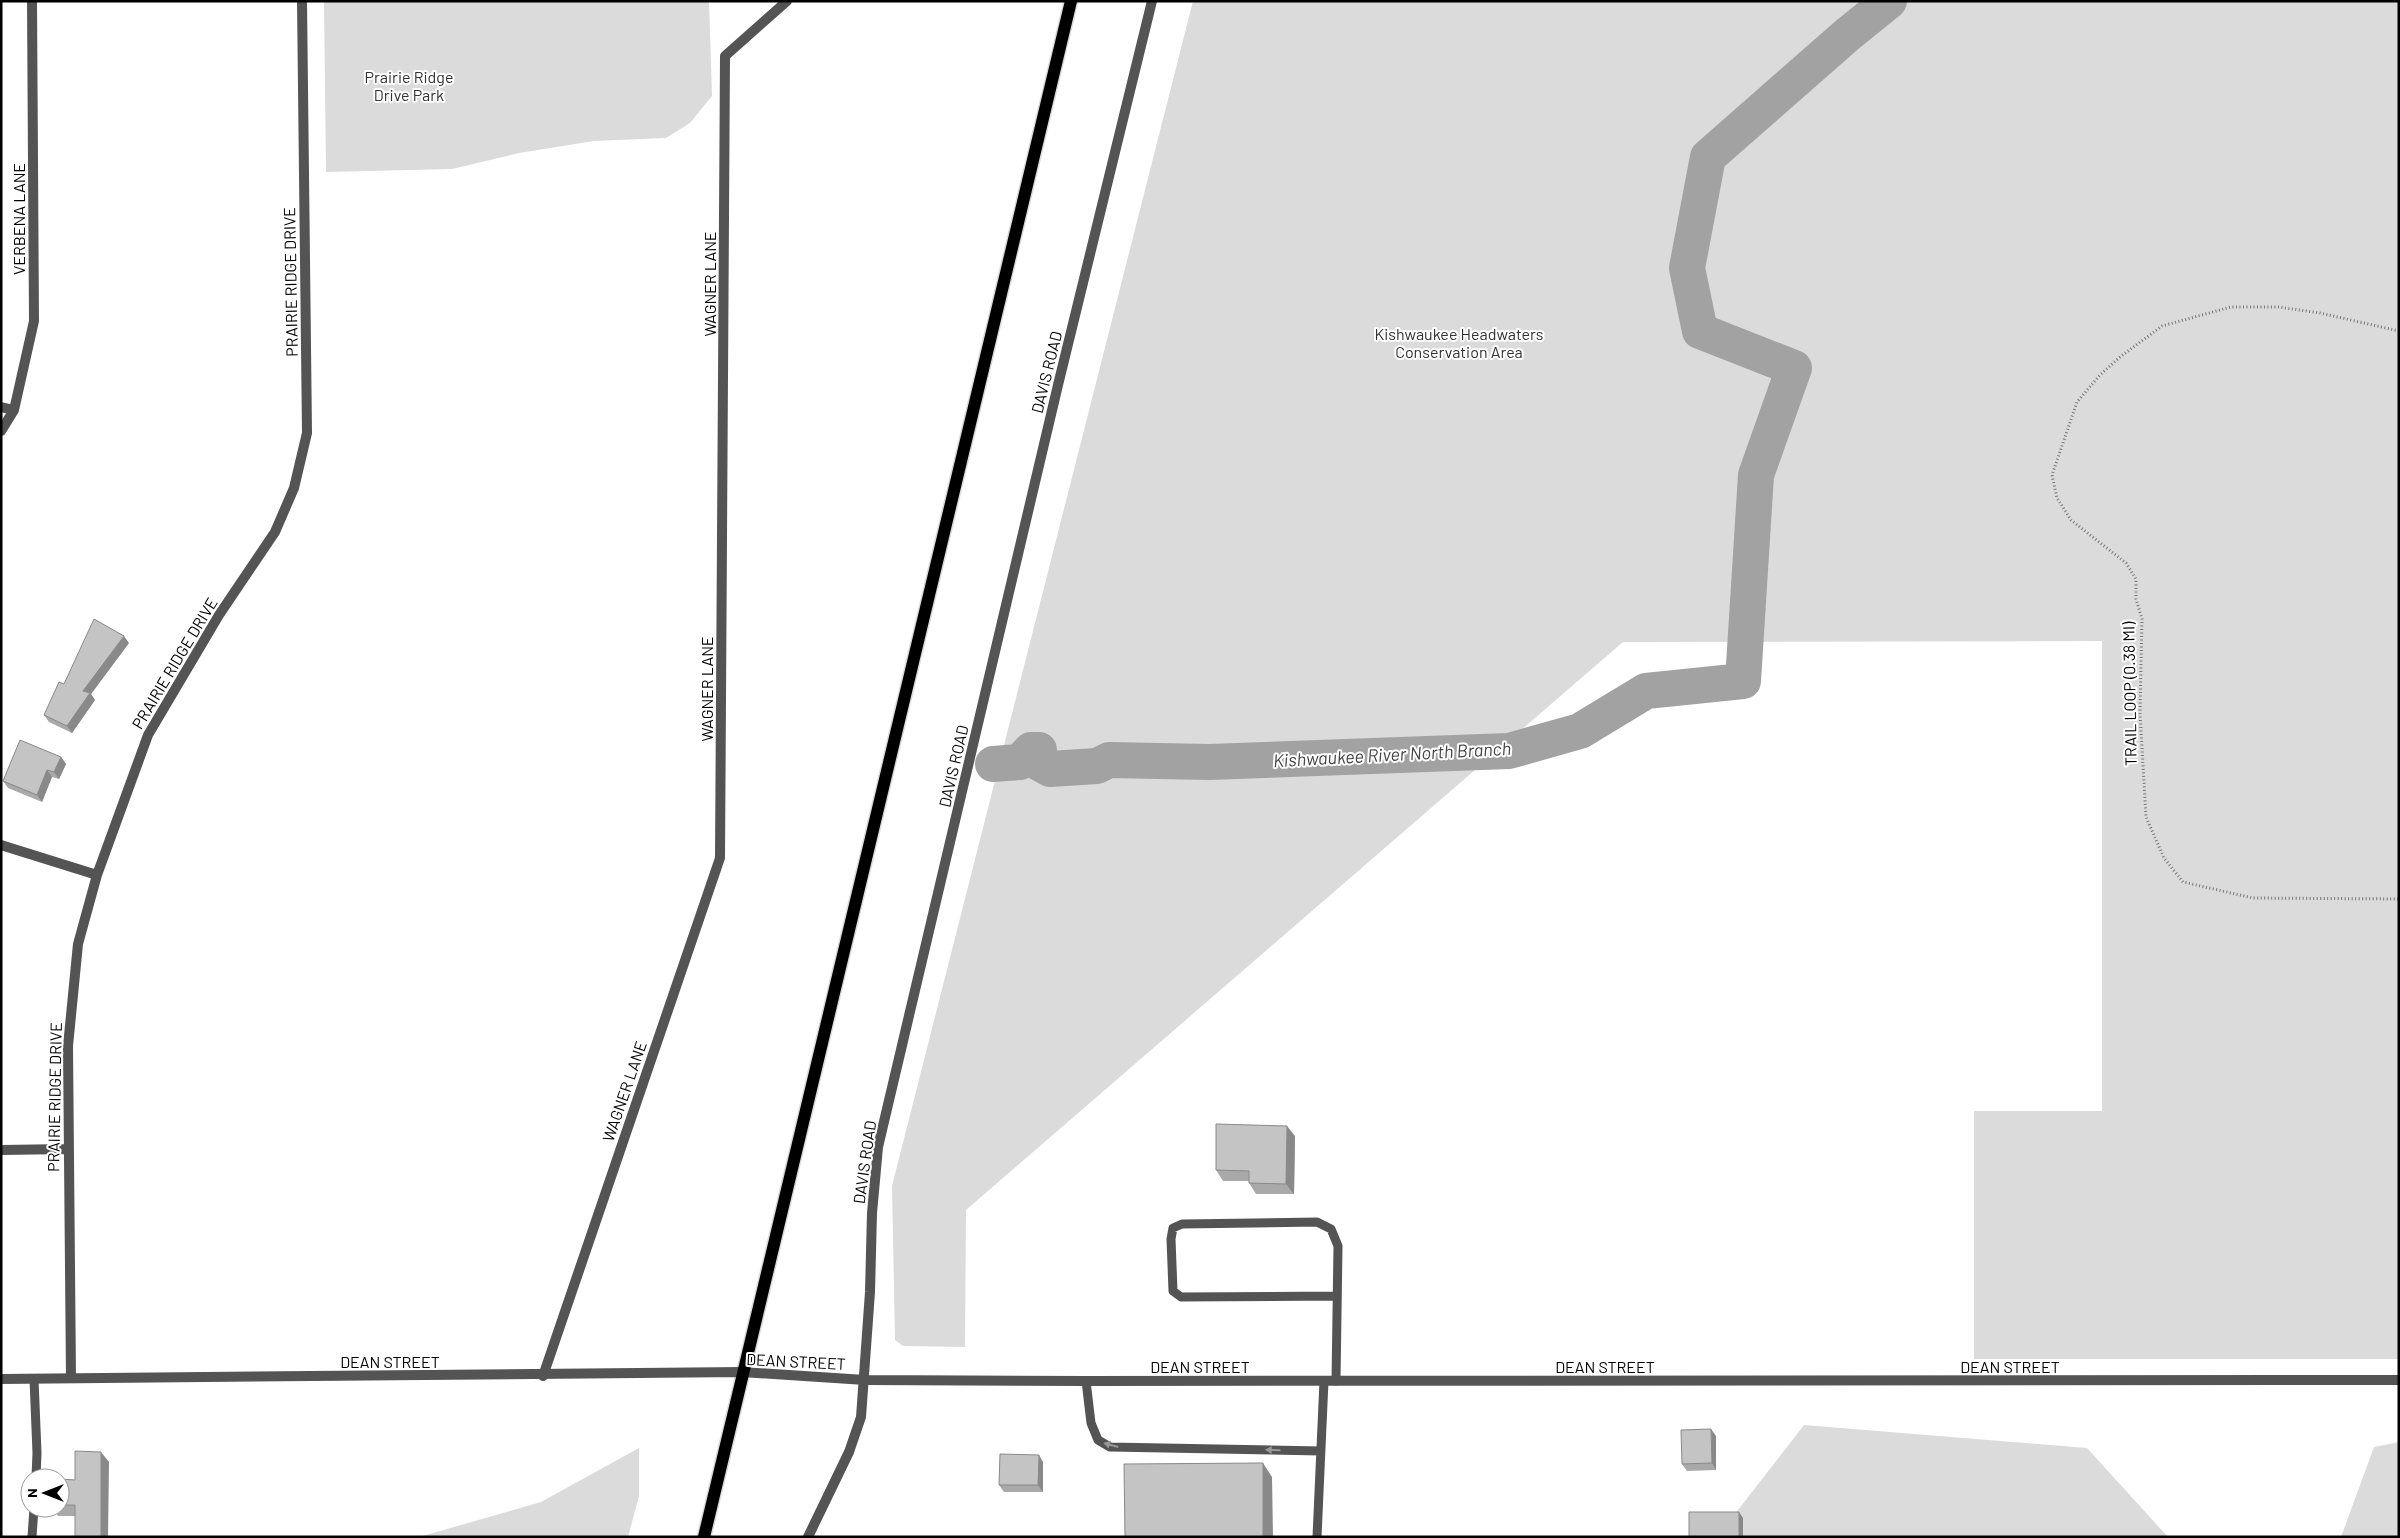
<svg xmlns="http://www.w3.org/2000/svg" width="2400" height="1538" viewBox="0 0 2400 1538" font-family="Barlow,sans-serif">
	<rect width="100%" height="100%" fill="#fff"/>
	<!-- green -->
	<path fill="#dbdbdb" d="M324 1H709L712 96 690 123 666 138 594 141 519 153 452 169 326 172Z
		M1193 1H2399V1359H1974V1111H2102V641L1623 642 966 1210 965 1347 903 1346 895 1340 892 1186Z
		M1804 1425 2087 1448 2168 1537H1717Z
		M2399 1442V1537H2341L2374 1447Z
		M639 1448V1496L628 1537H419L541 1502Z"/>
	<g fill="none" stroke-linecap="round" stroke-linejoin="round">
		<!-- river -->
		<path stroke="#a2a2a2" stroke-width="36" d="M993 764 1020 762 1031 750H1039V763L1050 769 1097 766 1109 760 1209 762 1509 751 1580 731 1646 691 1743 681 1756 475 1794 368 1700 331 1687 268 1708 157 1847 35 1889 1"/>
		<defs>
			<path id="primary" d="M704 1537 1071 1"/>
		</defs>
		<!-- primary casing -->
		<use href="#primary" stroke="#dbdbdb" stroke-width="15"/>
		<!-- path -->
		<path stroke="#767676" stroke-width="3" stroke-dasharray="1 2.5" stroke-linecap="butt" d="M2399 331 2320 313 2278 307H2231L2162 326 2120 357 2100 375 2077 402 2052 475 2057 498 2071 520 2126 563 2136 579V599L2142 619 2140 713 2146 817 2164 858 2183 882 2253 898 2399 899"/>
		<!-- service -->
		<path stroke="#545454" stroke-width="9" d="M34 1379 37 1453 36 1478
			M1086 1381 1091 1423 1098 1440 1110 1447 1321 1451
			M1336 1381 1338 1246 1331 1229 1317 1222 1182 1224 1173 1228 1171 1239 1173 1291 1181 1297 1337 1296
			M32 1537 34 1508
			M1317 1537 1324 1381"/>
		<!-- minor -->
		<path stroke="#545454" stroke-width="10" d="M1 407 14 410
			M1 431 14 410 34 321 32 1
			M1 845 97 875
			M1 1150 68 1149
			M543 1376 720 858 725 56 787 1
			M71 1378 68 1046 78 944 97 875 148 735 219 615 275 532 294 488 307 433 302 1
			M808 1537 849 1452 861 1417 870 1292 872 1213 878 1147 1058 385 1152 1"/>
		<!-- tertiary -->
		<path stroke="#545454" stroke-width="10" d="M1 1379 742 1372 865 1380 1086 1381 2399 1380"/>
		<!-- primary -->
		<use href="#primary" stroke="#000" stroke-width="12"/>
	</g>
	<!-- wall -->
	<path fill="#a9a9a9" d="M129 643 91 694 95 700 72 733 49 722 44 715 64 684Z
		M61 757 66 764 59 779 52 777 42 802 8 788 3 781Z
		M1295 1136 1294 1194H1256L1249 1183V1181H1223L1216 1170Z
		M1716 1436V1470L1687 1471 1682 1464Z
		M109 1462 75 1516H58L53 1508H60V1479L75 1480Z
		M1043 1462V1492H1004L999 1485Z"/>
	<!-- shaded-wall -->
	<path fill="#898989" d="M124 636 129 643 91 694 95 700 72 733 67 726 83 691Z
		M61 757 66 764 59 779 54 772Z
		M47 770 52 777 42 802 37 795Z
		M1287 1126 1295 1136 1294 1194 1286 1184Z
		M1 1275 2 1276V1320H1Z
		M1711 1429 1716 1436V1470L1712 1463Z
		M101 1452 109 1462 108 1537H101Z
		M1039 1455 1043 1462V1492L1038 1485Z
		M1263 1463 1272 1477 1273 1537H1263Z
		M1739 1512 1743 1518V1537H1739Z"/>
	<!-- building -->
	<path fill="#c4c4c4" stroke="#898989" d="M94 619 124 636 83 691 90 693 67 726 44 715 59 682 64 684Z
		M20 740 61 757 54 772 47 770 37 795 3 781Z
		M1216 1124 1287 1126 1286 1184 1249 1183V1171L1216 1170Z
		M1711 1429 1712 1463 1682 1464 1681 1430Z
		M75 1451 101 1452V1537H75V1505H60V1479L75 1480Z
		M1000 1454 1039 1455 1038 1485H999Z
		M1263 1463V1537H1125L1124 1464Z
		M1689 1512H1739V1537H1689Z"/>
	<!-- one-way arrows -->
	<defs><path id="oneway-solid" d="M-6-.8H1V-3.2L6.5 0L1 3.2V.8H-6Z" transform="scale(1.25)"/></defs>
	<g fill="#989898">
		<use href="#oneway-solid" transform="translate(1111 1445) rotate(-165)"/>
		<use href="#oneway-solid" transform="translate(1273 1450) rotate(-179)"/>
	</g>
	<g text-anchor="middle" dominant-baseline="central" stroke-width="4" stroke-linejoin="round" paint-order="stroke">
		<!-- park labels -->
		<g font-size="16" fill="#323232" stroke="#fff">
			<text x="409" y="76">Prairie Ridge<tspan x="409" dy="18">Drive Park</tspan></text>
			<text x="1459" y="333">Kishwaukee Headwaters<tspan x="1459" dy="18">Conservation Area</tspan></text>
		</g>
		<!-- street labels -->
		<g font-size="16" fill="#000" stroke="#fff">
			<text transform="translate(18 219) rotate(-90)">VERBENA LANE</text>
			<text transform="translate(290 282) rotate(-91)">PRAIRIE RIDGE DRIVE</text>
			<text transform="translate(709 284) rotate(-90)">WAGNER LANE</text>
			<text transform="translate(1046 372) rotate(-76)">DAVIS ROAD</text>
			<text transform="translate(174 663) rotate(-59)">PRAIRIE RIDGE DRIVE</text>
			<text transform="translate(706 689) rotate(-90)">WAGNER LANE</text>
			<text transform="translate(2129 694) rotate(-91)">TRAIL LOOP (0.38 MI)</text>
			<text transform="translate(953 766) rotate(-77)">DAVIS ROAD</text>
			<text transform="translate(624 1091) rotate(-71)">WAGNER LANE</text>
			<text transform="translate(54 1097) rotate(-89)">PRAIRIE RIDGE DRIVE</text>
			<text transform="translate(864 1162) rotate(-82)">DAVIS ROAD</text>
			<text x="390" y="1361">DEAN STREET</text>
			<text transform="translate(796 1361) rotate(3)">DEAN STREET</text>
			<text x="1200" y="1366">DEAN STREET</text>
			<text x="1605" y="1366">DEAN STREET</text>
			<text x="2010" y="1366">DEAN STREET</text>
		</g>
		<!-- water labels -->
		<g font-size="18" font-style="italic" fill="#434343" stroke="#fff">
			<text transform="translate(1392 754) rotate(-3)">Kishwaukee River North Branch</text>
		</g>
	</g>
	<!-- border -->
	<rect width="2400" height="1538" fill="none" stroke="#000000" stroke-width="5"/>
	<!-- north arrow -->
	<g transform="translate(45 1493) rotate(270)"><circle r="24" fill="#ffffff" stroke="#999999"/>
	<path d="M0-4L9 19L0 12L-9 19Z" fill="#000000"/>
	<text y="-8" font-size="14" font-weight="bold" text-anchor="middle" fill="#000000">N</text>
	</g>
</svg>
